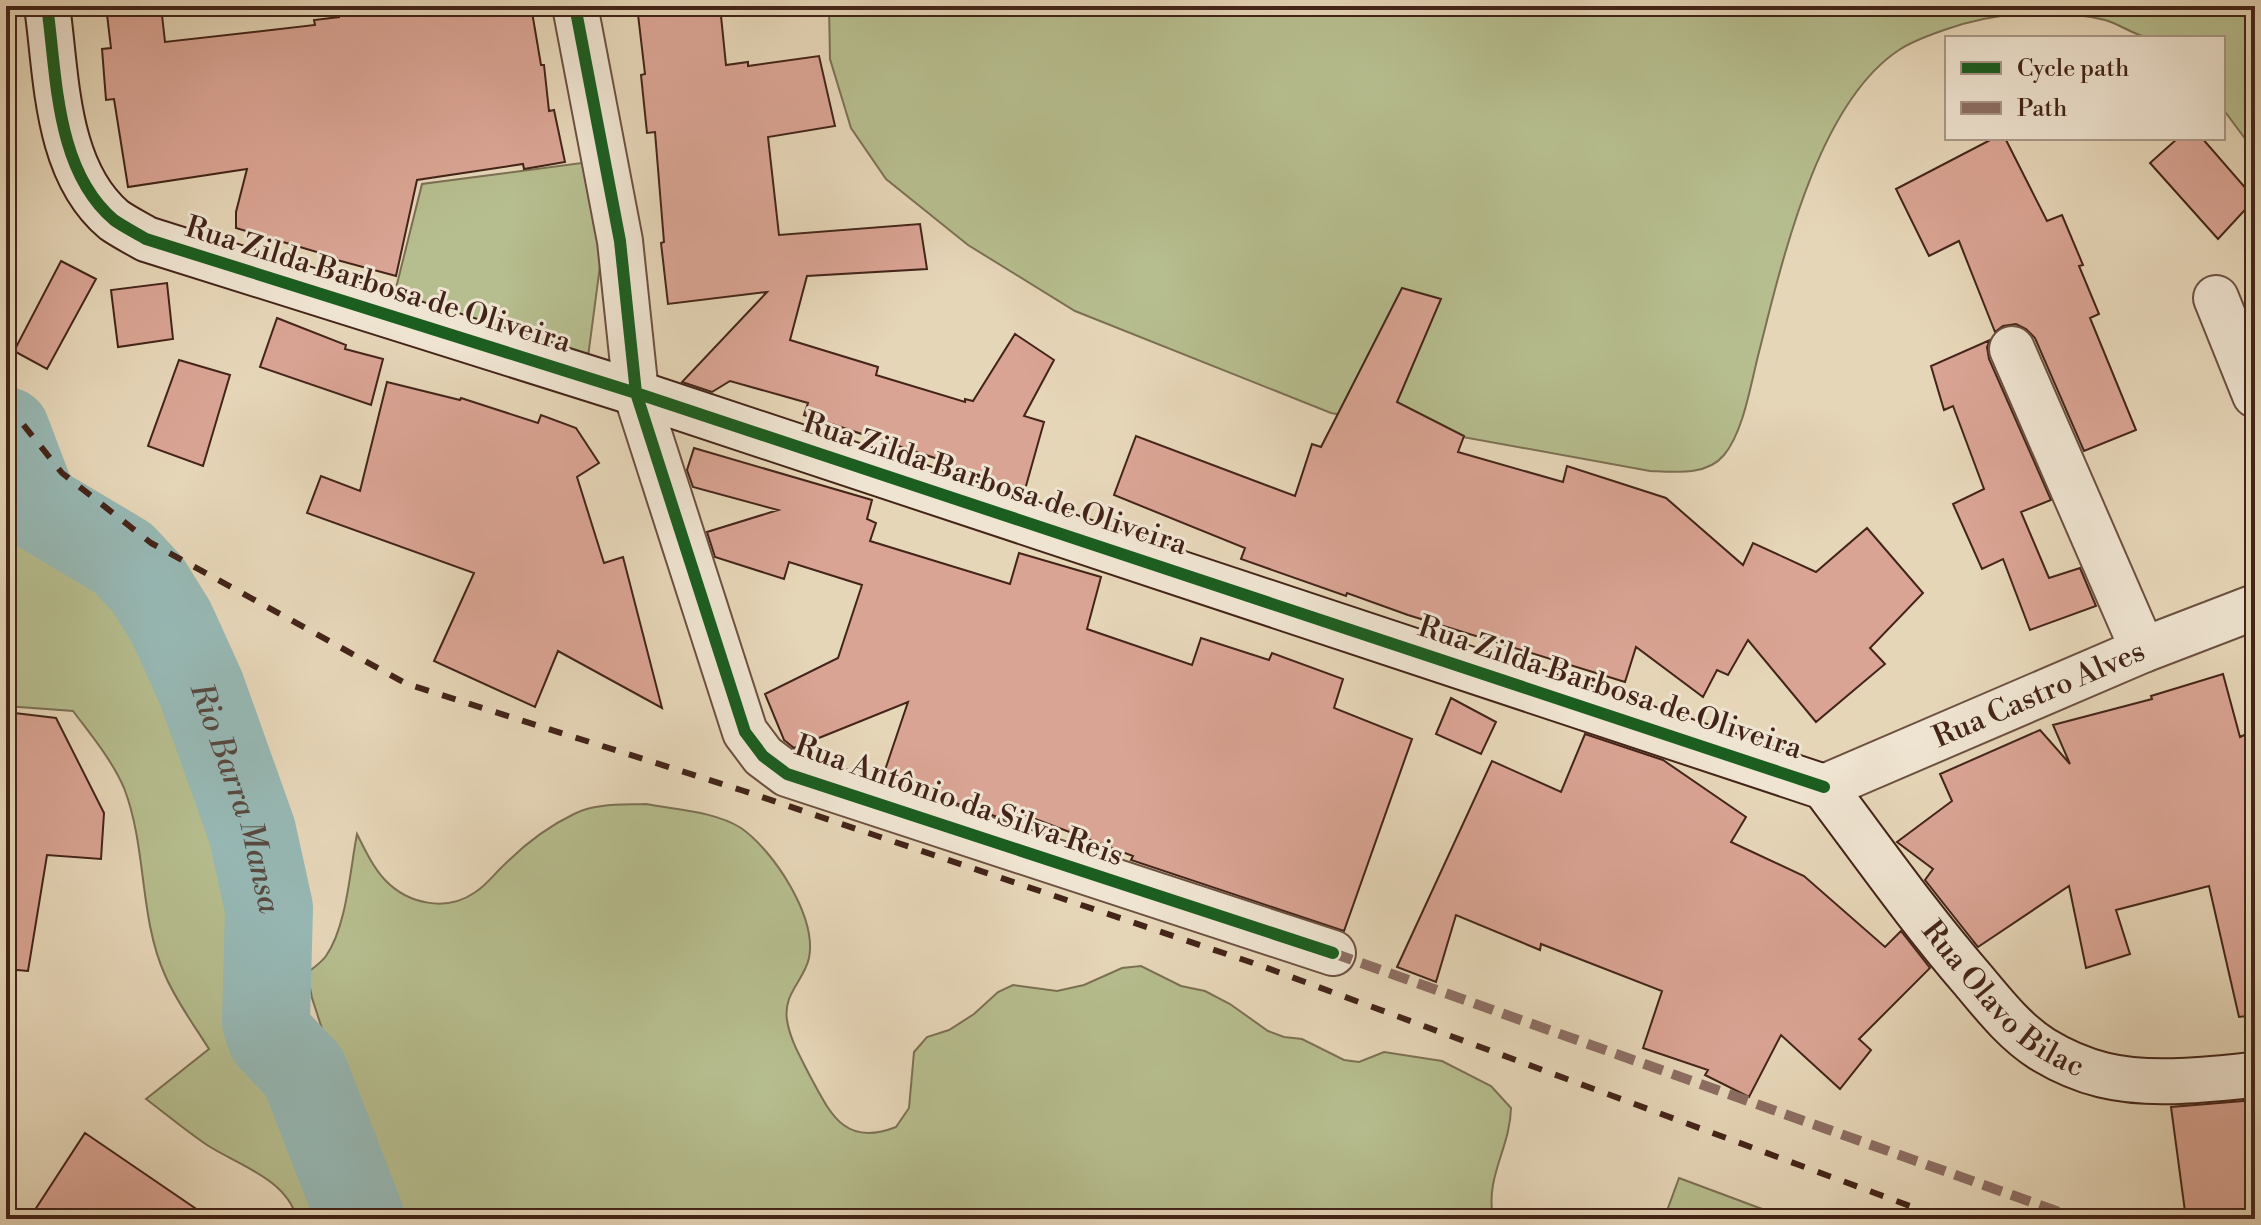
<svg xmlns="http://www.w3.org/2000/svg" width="2261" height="1225" viewBox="0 0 2261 1225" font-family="'Libre Bodoni',serif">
	<rect width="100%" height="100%" fill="#e6d6b8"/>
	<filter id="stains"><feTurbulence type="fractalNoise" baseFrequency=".0025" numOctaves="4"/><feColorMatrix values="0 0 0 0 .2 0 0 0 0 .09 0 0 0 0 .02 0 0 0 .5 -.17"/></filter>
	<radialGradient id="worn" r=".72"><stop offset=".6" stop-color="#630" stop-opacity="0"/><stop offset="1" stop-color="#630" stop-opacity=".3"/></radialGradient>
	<!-- green -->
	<path fill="#b6bd8e" stroke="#7c7053" stroke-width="2" d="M829 6H2255V152L2223 109V38C2200 38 2173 41 2150 38 2135 36 2120 24 2105 20 2053 8 1994 12 1944 30 1930 35 1912 41 1899 50 1817 104 1782 262 1759 352 1751 382 1744 431 1724 455 1707 476 1674 472 1650 471L1331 413 1075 311 968 245 886 179 851 128 830 59Z
		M589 162 601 235 600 266 588 357 392 304 422 184Z
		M6 524C42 551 90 556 123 588 172 633 195 717 214 779 224 809 235 841 240 873 242 890 243 910 243 928 242 970 219 1019 238 1060 254 1066 270 1065 287 1069L299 1088 347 1219H297C287 1179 238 1165 207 1145 186 1131 166 1114 146 1099L209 1049C194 1025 176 1001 165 975 139 918 147 847 124 788 112 760 91 735 73 711L6 706Z
		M646 804C676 810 714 811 741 828 774 851 817 917 809 958 804 981 783 993 787 1020 790 1040 801 1058 810 1076 831 1115 845 1147 896 1127L909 1108 914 1052 927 1037 949 1030 974 1014 998 992 1013 985 1057 991 1084 985 1122 968 1141 966 1181 986 1205 991 1230 1004 1268 1031 1284 1037 1302 1039 1344 1060 1359 1062 1384 1052 1442 1061 1491 1086 1511 1108C1510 1149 1485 1176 1493 1219H392L340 1084 312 998 307 973C313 968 321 963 326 956 347 926 350 869 357 834 365 850 373 867 385 880 408 904 446 912 474 893 486 886 495 873 505 864 525 844 549 826 574 814 595 803 623 805 646 804Z
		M1679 1178 1789 1219H1664Z"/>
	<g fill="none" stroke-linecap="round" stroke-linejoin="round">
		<!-- river -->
		<path stroke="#97b8b4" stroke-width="88" id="s1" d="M6 431 31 497 44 511 123 558 148 585 171 622 201 688 252 831 269 908 266 1022 271 1037 304 1072 361 1219"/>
	</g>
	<!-- building -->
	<path fill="#daa494" stroke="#432418" stroke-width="2" d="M106 6H161L165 42 315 25 314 20 339 17 338 6H531L541 65H544L549 111 554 110 565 162 524 169 523 164 417 180 396 276 337 260V258L236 228V212L247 169 128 187 114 99 106 100 102 49 111 48Z
		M637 6H720L726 65 748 62V66L819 56 835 126 768 137 779 235 920 224 927 269 807 276 790 340 878 367 876 375 965 402V399L973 401 1015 334 1054 360 1024 416 1044 422 1024 493 945 469 947 462 804 415 808 403 730 381 712 392 682 382 767 292 668 304 661 243 664 242 655 132 647 133 641 75 645 74Z
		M1994 138H2005L2047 221 2062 215 2083 265 2079 266 2099 314 2090 318 2136 430 2084 451 2035 338 2026 329 2016 324 2003 326 1995 332 1959 241 1929 256 1896 189Z
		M2178 138H2202L2255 199 2218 239 2150 163Z
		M61 261 96 279 47 369 14 351Z
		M167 283 173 339 118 347 111 290Z
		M1402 288 1441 299 1397 402 1464 436 1458 452 1563 482 1567 466 1666 498 1743 565 1753 543 1816 572 1867 528 1923 593 1870 648 1885 664 1816 722 1748 640 1728 675 1717 670 1703 697 1636 647 1625 682 1408 615 1347 593 1346 596 1241 559 1245 548 1114 495 1136 436 1295 496 1312 444 1321 447Z
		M277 318 346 345 345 349 383 359 371 405 260 367Z
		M1990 340 1987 347 1989 359 2051 500 2021 512 2049 578 2080 568 2096 606 2030 630 2003 559 1982 569 1953 504 1984 489 1953 406 1944 410 1931 366Z
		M179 360 230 375 203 466 148 446Z
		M387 382 460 400 461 398 538 423 541 415 576 428 599 463 577 477 604 563 623 557 662 708 558 651 535 707 434 661 474 573 307 513 321 476 360 491Z
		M694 448 872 500 867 519 876 523 870 541 1010 584 1019 553 1101 577 1087 629 1192 665 1201 638 1269 660 1272 653 1343 679 1334 708 1412 739 1344 931 1131 860 1133 856 1017 812 1013 822 882 779 908 702 794 748 784 740 765 694 838 658 862 585 789 562 784 579 715 557 707 532 778 510 693 487 687 470Z
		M2223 674 2240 737 2255 730V1015L2239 1017 2209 886 2116 910 2130 954 2086 968 2069 886 1978 947 1925 880 1933 869 1897 842 1952 801 1940 774 2040 730 2070 764 2053 725 2152 699 2151 696Z
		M1451 698 1496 722 1481 754 1436 734Z
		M6 712 56 718 104 813 101 859 47 855 28 971 6 969Z
		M1585 734 1663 760 1746 817 1731 842 1804 876 1885 947 1901 931 1930 968 1859 1039 1871 1050 1840 1089 1781 1035 1749 1097 1705 1075 1708 1070 1643 1048 1662 991 1541 944 1540 950 1456 915 1436 982 1397 967 1492 761 1561 792Z
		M2255 1100V1219H2186L2171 1107Z
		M85 1133 211 1219H29Z"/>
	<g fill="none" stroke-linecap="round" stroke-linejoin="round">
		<defs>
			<g id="street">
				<path d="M575 6 620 241 636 393 745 732 763 756 787 774 1333 953"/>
				<path d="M2216 298 2255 395"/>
				<path d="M2012 349 2143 650"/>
				<path id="s2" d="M1824 787 2143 650 2255 607"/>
			</g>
			<g id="secondary">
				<path id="s3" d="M47 6C57 76 55 170 114 220 124 227 136 233 146 239L636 393 1824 787C1873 852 1920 919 1973 980 1994 1005 2014 1031 2042 1049 2060 1060 2083 1070 2103 1075 2152 1087 2206 1079 2255 1075"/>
			</g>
		</defs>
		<!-- street casing -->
		<use href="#street" stroke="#6c5040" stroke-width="48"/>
		<!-- secondary casing -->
		<use href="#secondary" stroke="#432418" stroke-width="48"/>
		<!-- street -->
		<use href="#street" stroke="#efe4d1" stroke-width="44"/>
		<!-- secondary -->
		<use href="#secondary" stroke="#efe4d1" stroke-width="44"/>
		<!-- rail -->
		<path stroke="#432418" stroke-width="6" stroke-dasharray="14 14" stroke-linecap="butt" d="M6 403 62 473 151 543 407 684 744 791 1259 965 1945 1219"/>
		<!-- quiet -->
		<path stroke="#8d6e63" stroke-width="10" stroke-dasharray="20 10" stroke-linecap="butt" d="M1333 953 2079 1219"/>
		<defs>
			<path id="cycleway" d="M47 6C57 76 55 170 114 220 124 227 136 233 146 239L636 393 1824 787
				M575 6 620 241 636 393 745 732 763 756 787 774 1333 953"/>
		</defs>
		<!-- cycleway casing -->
		<use href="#cycleway" stroke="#efe4d1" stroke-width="17"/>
		<!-- cycleway -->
		<use href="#cycleway" stroke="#1b5e20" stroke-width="12"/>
	</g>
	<g text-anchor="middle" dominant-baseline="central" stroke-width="6" stroke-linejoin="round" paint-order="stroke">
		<!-- street labels -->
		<g font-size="30" fill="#432418" stroke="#efe4d1">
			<text transform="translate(378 285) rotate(17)">Rua Zilda Barbosa de Oliveira</text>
			<text transform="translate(995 484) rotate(18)">Rua Zilda Barbosa de Oliveira</text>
			<text transform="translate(1610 688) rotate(18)">Rua Zilda Barbosa de Oliveira</text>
			<text stroke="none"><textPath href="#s2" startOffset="234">Rua Castro Alves</textPath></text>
			<text transform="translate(959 801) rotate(19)">Rua Antônio da Silva Reis</text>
			<text stroke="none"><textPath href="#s3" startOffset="2312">Rua Olavo Bilac</textPath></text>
		</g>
		<!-- water labels -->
		<g font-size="32" font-style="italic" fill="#58493f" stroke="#efe4d1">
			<text stroke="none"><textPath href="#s1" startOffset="450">Rio Barra Mansa</textPath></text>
		</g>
	</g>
	<!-- margin -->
	<rect width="2261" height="1225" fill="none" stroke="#e6d6b8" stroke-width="32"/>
	<rect x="8" y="8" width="2245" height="1209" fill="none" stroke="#432418" stroke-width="4"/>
	<rect x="16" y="16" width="2229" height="1193" fill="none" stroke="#432418" stroke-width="2"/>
	<!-- legend -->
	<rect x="1945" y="36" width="280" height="104" fill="#efe4d1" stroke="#aa9787" stroke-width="2"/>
	<rect x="1961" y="62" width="40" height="12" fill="#1b5e20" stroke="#aa9787" stroke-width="2"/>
	<text x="2017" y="76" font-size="24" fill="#432418">Cycle path</text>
	<rect x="1961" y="102" width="40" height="12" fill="#8d6e63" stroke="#aa9787" stroke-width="2"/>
	<text x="2017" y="116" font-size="24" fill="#432418">Path</text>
	<rect width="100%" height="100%" filter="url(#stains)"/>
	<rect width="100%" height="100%" fill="url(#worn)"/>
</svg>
